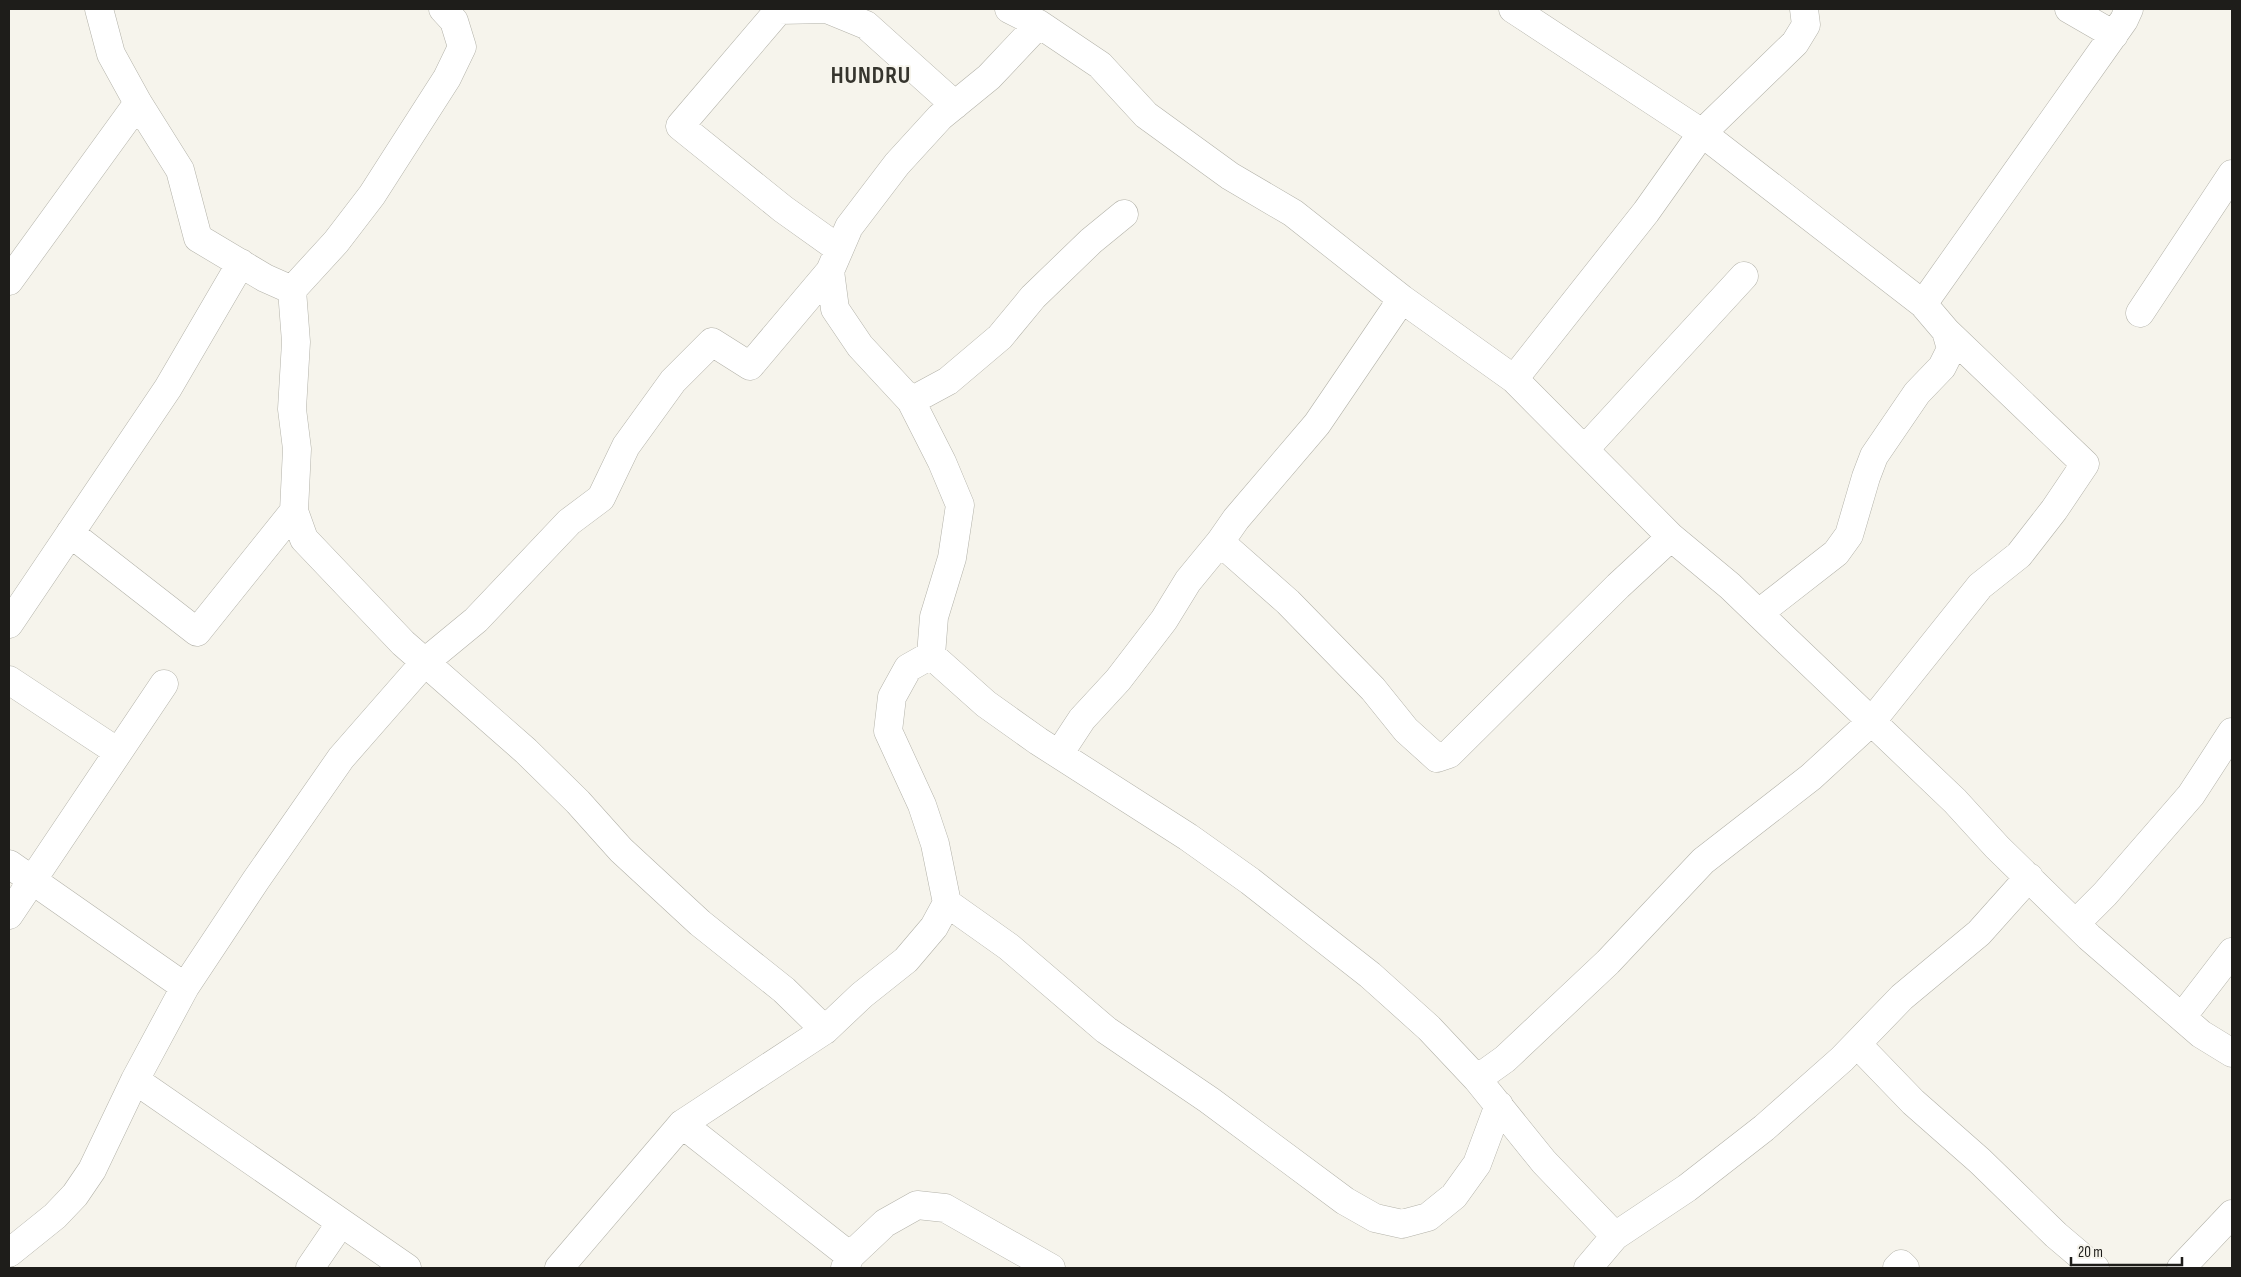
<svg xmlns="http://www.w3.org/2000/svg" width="2241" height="1277" viewBox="0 0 2241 1277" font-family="'Sofia Sans Condensed',sans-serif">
	<rect width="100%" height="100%" fill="#f6f4ec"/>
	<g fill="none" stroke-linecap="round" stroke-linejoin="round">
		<defs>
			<path id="minor" d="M99 9 111 54 138 103 180 170 198 238 265 278 292 290
				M443 9 454 21 462 47 447 78 372 195 336 242 292 290 296 342 292 409 297 449 294 511 304 539 403 643 526 751 578 802 621 850 700 923 784 990 825 1030
				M1009 9 1039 24 1100 65 1146 115 1230 176 1293 213 1402 299 1514 379 1671 537 1730 586 1783 637 1955 801 1997 847 2089 937 2201 1034 2232 1053
				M1513 9 1702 133 1923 304
				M2069 9 2114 35
				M839 249 783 209 680 126 779 10 827 9 866 25 955 105
				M9 281 138 103
				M2140 313 2232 174
				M1514 379 1646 212 1702 133 1795 43 1806 25 1804 9
				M911 401 948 381 1000 337 1033 297 1091 241 1124 214
				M1585 449 1744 276
				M70 533 197 632 294 511
				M1220 542 1288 602 1373 689 1406 730 1437 758 1449 754 1618 586 1671 537
				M1759 613 1836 553 1849 535 1866 477 1874 456 1917 393 1942 367 1951 349 1946 331 1923 304 2124 20 2129 9
				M9 624 168 388 241 263
				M931 655 986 704 1038 741 1188 837 1250 881 1370 975 1429 1028 1477 1079 1544 1162 1615 1236
				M931 655 934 617 952 558 960 505 942 462 911 401 860 346 835 309 830 271 849 227 897 164 940 117 989 77 1039 24
				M9 680 118 752
				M1059 754 1082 719 1118 680 1164 620 1188 581 1220 542 1236 519 1317 424 1402 299
				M9 864 185 987
				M947 903 1009 947 1106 1030 1209 1100 1345 1201 1375 1218 1402 1224 1428 1217 1454 1196 1477 1164 1499 1105
				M9 915 164 684
				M2076 923 2105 894 2191 795 2232 732
				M2182 1017 2232 952
				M1857 1044 1913 1102 1980 1161 2056 1235 2095 1268
				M1477 1079 1505 1059 1608 962 1703 861 1811 777 1872 721 1980 586 2019 555 2054 510 2085 464 1946 331
				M135 1080 407 1268
				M682 1124 850 1256
				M9 1253 55 1216 75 1195 92 1170 135 1080 185 987 256 880 341 758 425 662 476 620 569 522 601 498 626 446 673 381 712 342 750 366 830 271
				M310 1268 340 1224
				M559 1268 682 1124 825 1030 862 995 906 960 934 927 947 903 935 844 922 805 888 731 892 697 908 668 931 655
				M845 1268 850 1256 885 1223 917 1205 945 1208 1051 1268
				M1588 1268 1615 1236 1687 1188 1764 1128 1842 1059 1902 997 1979 933 2029 877
				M1897 1268 1901 1264 1905 1268
				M2181 1268 2232 1214"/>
		</defs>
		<!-- minor casing -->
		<use href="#minor" stroke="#b3b2a9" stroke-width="29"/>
		<!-- minor -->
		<use href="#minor" stroke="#fff" stroke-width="28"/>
	</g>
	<g text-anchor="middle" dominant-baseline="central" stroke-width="4" stroke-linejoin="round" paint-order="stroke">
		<!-- district labels -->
		<g font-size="24" font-weight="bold" letter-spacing="1" fill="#36352e" stroke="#f6f4ec">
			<text x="871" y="75">HUNDRU</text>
		</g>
	</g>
	<!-- border -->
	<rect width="2241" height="1277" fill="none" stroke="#1e1d1a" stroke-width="20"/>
	<!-- scale -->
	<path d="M2071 1257v8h111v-8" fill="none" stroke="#1e1d1a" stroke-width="2.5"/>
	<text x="2078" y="1257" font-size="15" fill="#1e1d1a" stroke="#f6f4ec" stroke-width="4" paint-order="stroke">20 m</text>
</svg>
